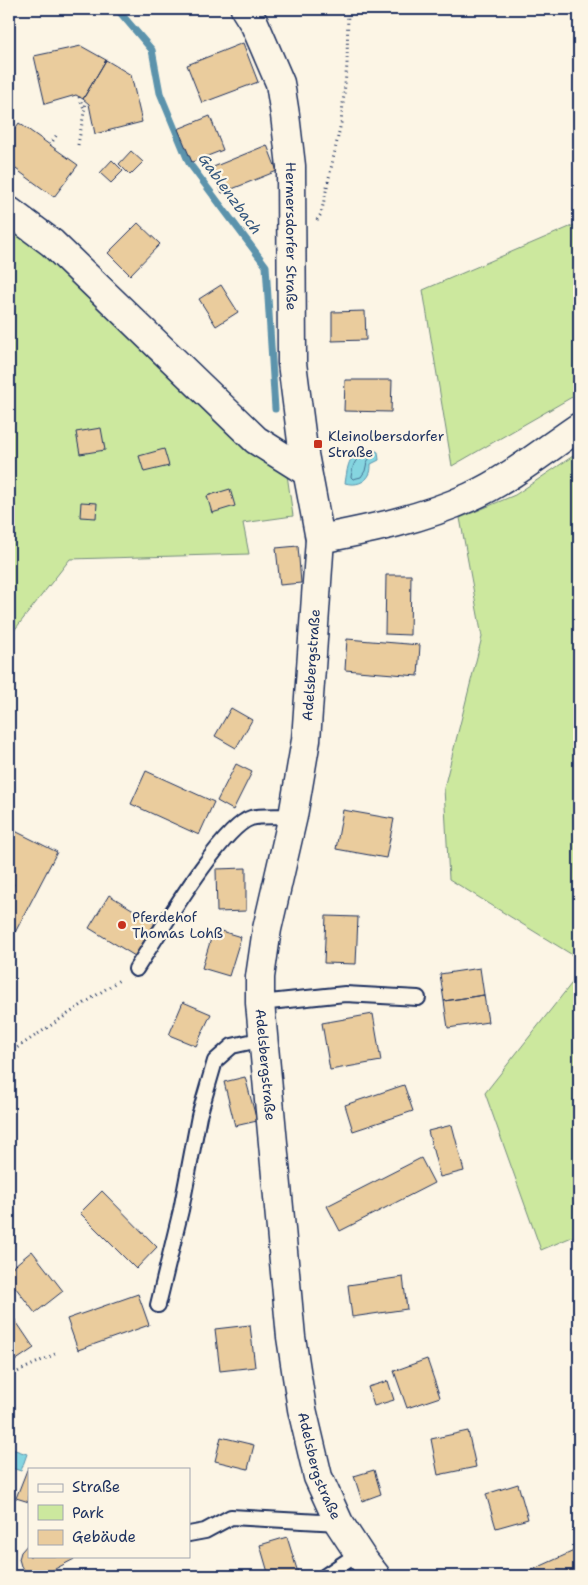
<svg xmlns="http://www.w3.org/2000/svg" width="588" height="1585" viewBox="0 0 588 1585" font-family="'Shantell Sans',sans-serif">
	<rect width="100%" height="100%" fill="#fcf5e5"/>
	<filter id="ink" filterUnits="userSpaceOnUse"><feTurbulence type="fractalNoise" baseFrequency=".02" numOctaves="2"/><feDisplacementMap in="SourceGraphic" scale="10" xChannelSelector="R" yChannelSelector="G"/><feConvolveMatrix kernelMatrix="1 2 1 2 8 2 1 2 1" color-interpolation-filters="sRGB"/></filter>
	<g filter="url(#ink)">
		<!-- green -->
		<path fill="#cce89e" stroke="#748c7e" d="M579 223V393L452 466 423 290Z
			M9 225 284 454 293 516 243 523 249 554 70 559 9 637Z
			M579 452V959L449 879 444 788 482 637 460 518 515 495Z
			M579 974V1234L541 1250 485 1093Z"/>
		<!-- water -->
		<path fill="#85d5e0" stroke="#5b93ac" d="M364 449H373L378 452 379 460 371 464C371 467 371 470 370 473 366 483 355 486 345 483 348 467 347 456 364 449Z
			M9 1448 27 1454 21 1471 9 1467Z"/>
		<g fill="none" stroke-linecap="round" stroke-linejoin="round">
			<!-- shore -->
			<path stroke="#457192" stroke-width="1" d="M365 454H370L371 456 367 462 365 471 361 477 353 479 351 477C353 466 354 458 365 454Z"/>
			<!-- stream -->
			<path stroke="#5b93ac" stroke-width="7" d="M117 9 152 50 160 93 189 163 266 266 275 409"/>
		</g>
		<!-- building -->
		<path fill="#eacc9d" stroke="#1b2f5e" d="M243 43 258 82 202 103 187 65Z
			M81 46 106 60 83 99 76 95 45 104 34 56Z
			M106 60 131 75 142 122 95 134 89 104 83 99Z
			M210 116 223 150 192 162 178 129Z
			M19 123 78 165 54 197 9 164V137Z
			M267 145 277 171 222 193 211 168Z
			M131 151 143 162 130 175 119 164Z
			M112 160 123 171 111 183 100 173Z
			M138 223 160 244 130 275 108 253Z
			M221 285 238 312 216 326 199 299Z
			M365 311 366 340 332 341V312Z
			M345 380H392L391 412 344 411Z
			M101 428 105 450 80 454 76 432Z
			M164 449 169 466 144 472 139 456Z
			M230 489 235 506 212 513 207 496Z
			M81 502 97 503 96 518 80 517Z
			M298 546 301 583 280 585 276 548Z
			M386 575H411L410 635 385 634Z
			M347 639 420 645 418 676 345 670Z
			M231 708 252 720 236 748 215 736Z
			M236 764 252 772 233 810 217 801Z
			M146 771 214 802 199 835 131 804Z
			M343 810 394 819 386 858 336 849Z
			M15 831 57 852 9 944V894L14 884 9 881V842Z
			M246 868V911L217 912 216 869Z
			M109 895 155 923 135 956 89 928Z
			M326 916 358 917 356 964 324 963Z
			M214 929 241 937 229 976 202 968Z
			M480 968 484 995 444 1001 440 974Z
			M484 995 488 1022 448 1028 444 1001Z
			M183 1002 211 1014 196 1046 169 1035Z
			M373 1014 381 1061 330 1070 322 1023Z
			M245 1077 257 1121 235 1126 224 1082Z
			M404 1085 413 1111 353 1131 345 1105Z
			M452 1125 464 1171 440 1177 428 1131Z
			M421 1158 434 1183 340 1231 327 1206Z
			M102 1191 157 1247 136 1269 80 1213Z
			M32 1251 63 1291 35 1313 9 1279V1270Z
			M403 1277 407 1309 352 1317 348 1285Z
			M138 1294 149 1325 78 1350 67 1319Z
			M9 1311 34 1348 9 1365Z
			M250 1325 255 1367 220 1371 215 1329Z
			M427 1359 440 1397 407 1408 394 1371Z
			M388 1381 394 1400 374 1406 368 1387Z
			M468 1431 476 1467 438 1475 431 1439Z
			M221 1437 254 1445 248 1469 215 1461Z
			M27 1470H29V1502L16 1498Z
			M374 1470 381 1494 362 1501 354 1476Z
			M518 1484 528 1519 496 1528 486 1494Z
			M287 1537 299 1576H269L260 1545Z
			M29 1543V1556H80L53 1570 47 1576H31L25 1572 21 1566 19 1559 21 1552Z
			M576 1550 579 1558V1576H519Z"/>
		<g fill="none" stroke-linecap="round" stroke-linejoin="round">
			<defs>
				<path id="service" d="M136 969C156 939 221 827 251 818 261 815 282 817 293 816
					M260 1003 345 994 418 998
					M158 1305 181 1210 199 1116 215 1061 232 1046 263 1039
					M189 1534 205 1531 231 1517 339 1523
					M325 1576 359 1553"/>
				<path id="minor" d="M9 211 52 243 256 440 307 472
					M320 539C371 529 422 519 470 497 508 480 545 450 579 427"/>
				<g id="tertiary">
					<path id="s1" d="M245 9 255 25 280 83 285 115 291 166 292 363 303 449 320 539 306 740 293 816 267 929 260 977V1003L291 1337 302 1409 318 1477 339 1523 362 1558 376 1576"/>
				</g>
			</defs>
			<!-- service casing -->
			<use href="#service" stroke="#1b2f5e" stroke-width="18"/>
			<!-- minor casing -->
			<use href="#minor" stroke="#1b2f5e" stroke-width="31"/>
			<!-- tertiary casing -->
			<use href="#tertiary" stroke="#1b2f5e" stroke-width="31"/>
			<!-- path -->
			<path stroke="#1b2f5e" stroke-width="3" stroke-dasharray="1 4" stroke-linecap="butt" d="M79 97 84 109
				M50 145 58 133
				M78 145 86 102
				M317 220 321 214 341 123 347 65 348 9
				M9 1053 121 979
				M9 1376 55 1354"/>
			<!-- service -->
			<use href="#service" stroke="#fcf5e5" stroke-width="14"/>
			<!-- minor -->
			<use href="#minor" stroke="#fcf5e5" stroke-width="28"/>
			<!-- tertiary -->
			<use href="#tertiary" stroke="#fcf5e5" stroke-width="28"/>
		</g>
	</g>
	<!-- markers -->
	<g fill="#c8321e" stroke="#fcf5e5" stroke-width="2">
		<rect x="313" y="439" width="10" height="10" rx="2.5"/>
		<circle cx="122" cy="925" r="5"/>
	</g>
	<g text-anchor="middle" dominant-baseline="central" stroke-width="4.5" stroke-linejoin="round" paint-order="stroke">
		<!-- street labels -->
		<g font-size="14" fill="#1b2f5e" stroke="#fcf5e5">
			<text stroke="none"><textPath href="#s1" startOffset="236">Hermersdorfer Straße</textPath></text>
			<text transform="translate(311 665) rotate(-86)">Adelsbergstraße</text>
			<text stroke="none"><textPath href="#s1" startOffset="1072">Adelsbergstraße</textPath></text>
			<text stroke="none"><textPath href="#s1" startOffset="1478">Adelsbergstraße</textPath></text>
		</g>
		<!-- poi labels -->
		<g font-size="14" fill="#1b2f5e" stroke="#fcf5e5" text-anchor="start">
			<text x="328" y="436">Kleinolbersdorfer<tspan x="328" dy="16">Straße</tspan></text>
			<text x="132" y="917">Pferdehof<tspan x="132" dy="16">Thomas Lohß</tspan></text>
		</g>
		<!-- water labels -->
		<g font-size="15" font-style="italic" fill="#36587e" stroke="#fcf5e5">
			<text transform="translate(230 194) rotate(54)">Gablenzbach</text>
		</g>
	</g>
	<!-- margin -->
	<rect width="588" height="1585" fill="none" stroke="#fcf5e5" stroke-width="30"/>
	<rect x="15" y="15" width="558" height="1555" fill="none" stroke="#1b2f5e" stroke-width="2" filter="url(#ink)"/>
	<!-- legend -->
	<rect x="28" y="1468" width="162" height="90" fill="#fcf5e5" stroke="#a2a6af"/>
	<rect x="38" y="1484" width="25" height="8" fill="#fcf5e5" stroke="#a2a6af"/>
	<text x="72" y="1492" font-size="15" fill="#1b2f5e">Straße</text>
	<rect x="38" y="1505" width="25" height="15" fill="#cce89e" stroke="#a2a6af"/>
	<text x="72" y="1518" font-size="15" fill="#1b2f5e">Park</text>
	<rect x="38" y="1530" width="25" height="15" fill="#eacc9d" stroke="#a2a6af"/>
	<text x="72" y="1542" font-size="15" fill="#1b2f5e">Gebäude</text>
</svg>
